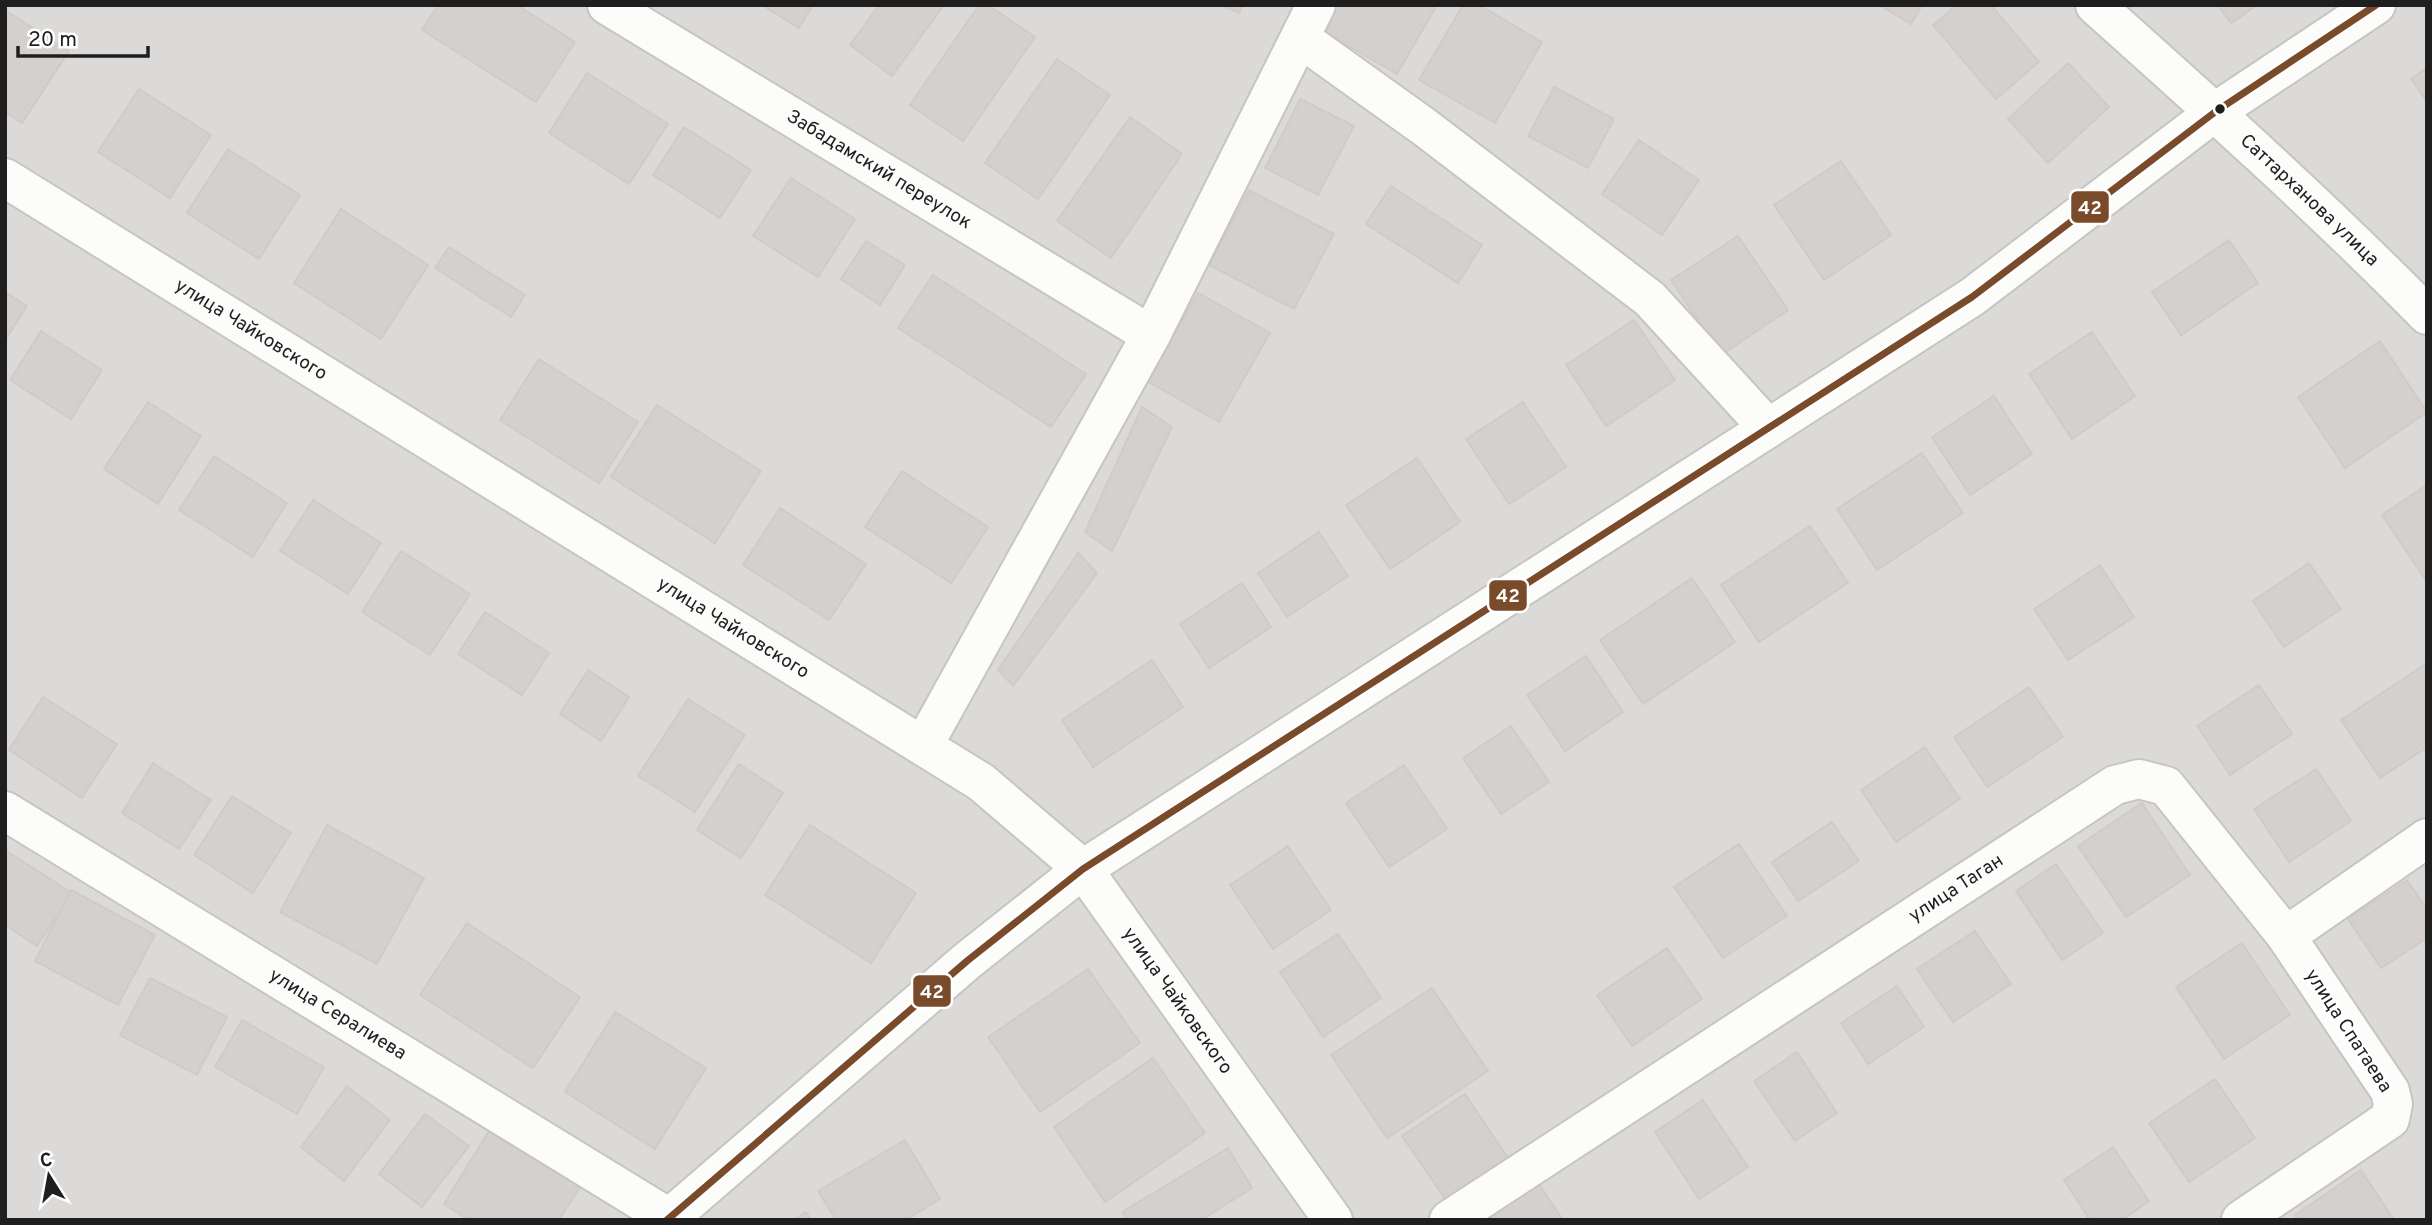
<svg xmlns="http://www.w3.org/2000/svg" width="2432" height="1225" font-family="Overpass,sans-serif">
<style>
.residential{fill:#dcdad9}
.building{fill:#d4d0ce;stroke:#d1cbc8;stroke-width:2}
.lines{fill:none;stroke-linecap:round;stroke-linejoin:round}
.minor-casing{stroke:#c6c5c3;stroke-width:42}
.minor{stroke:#fcfcfb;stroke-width:38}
.bus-1-casing{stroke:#fff;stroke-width:12}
.bus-1{stroke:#7a4b2a;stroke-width:7}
.bus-dot{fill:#1f1f1f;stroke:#fff;stroke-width:2.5}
.labels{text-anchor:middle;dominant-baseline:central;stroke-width:5;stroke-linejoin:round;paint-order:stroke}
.street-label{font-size:19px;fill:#1f1f1f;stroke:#fff}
.line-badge{stroke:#fff;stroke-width:2.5}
.badge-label{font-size:19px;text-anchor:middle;font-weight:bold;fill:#fff}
</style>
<rect width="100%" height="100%" fill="#edeae7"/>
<!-- residential -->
<rect class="residential" x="5" y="5" width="2422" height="1215"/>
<!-- building -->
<g class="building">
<path d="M 438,5 L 517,5 L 575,42 L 536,102 L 422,30 Z"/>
<path d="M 762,5 L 813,5 L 799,28 Z"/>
<path d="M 879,5 L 944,5 L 892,76 L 850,45 Z"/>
<path d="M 979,5 L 988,5 L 1035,37 L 963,141 L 910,105 Z"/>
<path d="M 1220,5 L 1243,5 L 1239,13 Z"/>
<path d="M 1337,5 L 1437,5 L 1397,74 L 1322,31 Z"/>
<path d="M 1463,5 L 1479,5 L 1542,42 L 1495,123 L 1419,80 Z"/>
<path d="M 1879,5 L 1922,5 L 1911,24 Z"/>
<path d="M 1957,5 L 1991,5 L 2039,62 L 1996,99 L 1933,25 Z"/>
<path d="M 2218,5 L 2257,5 L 2231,23 Z"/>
<path d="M 5,10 L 69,51 L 22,123 L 5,112 Z"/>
<path d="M 1057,59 L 1110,95 L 1038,199 L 985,163 Z"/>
<path d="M 2068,63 L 2109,107 L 2048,163 L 2008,119 Z"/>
<path d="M 2427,68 L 2427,102 L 2411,79 Z"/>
<path d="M 587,73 L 668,124 L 629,184 L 549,133 Z"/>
<path d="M 1554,87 L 1614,119 L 1588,168 L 1528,136 Z"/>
<path d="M 139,89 L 211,135 L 170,198 L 98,152 Z"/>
<path d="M 1300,99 L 1354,126 L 1318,195 L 1265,168 Z"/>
<path d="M 1130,117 L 1182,154 L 1111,258 L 1057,221 Z"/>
<path d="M 684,127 L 751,170 L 720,218 L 653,175 Z"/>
<path d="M 1639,140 L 1699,180 L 1662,235 L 1602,194 Z"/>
<path d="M 228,149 L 300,195 L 259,259 L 187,213 Z"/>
<path d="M 1841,161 L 1891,235 L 1824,280 L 1774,205 Z"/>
<path d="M 791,178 L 855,219 L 818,277 L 753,236 Z"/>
<path d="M 1391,186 L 1482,245 L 1458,283 L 1366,224 Z"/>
<path d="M 1249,190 L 1334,234 L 1294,309 L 1209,265 Z"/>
<path d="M 341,209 L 428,265 L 381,339 L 294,283 Z"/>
<path d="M 1738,236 L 1788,310 L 1721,355 L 1671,280 Z"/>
<path d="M 2229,240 L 2258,283 L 2181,335 L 2152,292 Z"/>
<path d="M 866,241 L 905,265 L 880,305 L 841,279 Z"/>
<path d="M 449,247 L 525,295 L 511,317 L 435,268 Z"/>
<path d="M 933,275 L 1086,374 L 1051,427 L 898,328 Z"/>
<path d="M 5,292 L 27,306 L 5,340 Z"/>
<path d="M 1198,293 L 1270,333 L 1219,422 L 1147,381 Z"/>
<path d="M 1634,320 L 1675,380 L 1606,426 L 1566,365 Z"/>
<path d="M 41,331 L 102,370 L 71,419 L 10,380 Z"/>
<path d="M 2092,332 L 2135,396 L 2072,439 L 2029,374 Z"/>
<path d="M 2380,341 L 2427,412 L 2345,468 L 2298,397 Z"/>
<path d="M 539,359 L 638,422 L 599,483 L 500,420 Z"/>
<path d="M 1994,396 L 2032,454 L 1970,495 L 1932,437 Z"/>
<path d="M 148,402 L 201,436 L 158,504 L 104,469 Z"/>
<path d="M 1523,402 L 1566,467 L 1509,504 L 1466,439 Z"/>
<path d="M 657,405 L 761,471 L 715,543 L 611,477 Z"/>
<path d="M 1142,407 L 1172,427 L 1112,551 L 1085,532 Z"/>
<path d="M 1922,453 L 1963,513 L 1877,570 L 1837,509 Z"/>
<path d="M 214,456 L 287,503 L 253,557 L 179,510 Z"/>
<path d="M 1417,458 L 1460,522 L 1390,569 L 1346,505 Z"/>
<path d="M 902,471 L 988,527 L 951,583 L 865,527 Z"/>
<path d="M 2427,485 L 2427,582 L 2382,515 Z"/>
<path d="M 313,500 L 381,543 L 348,594 L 280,551 Z"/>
<path d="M 780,508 L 866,564 L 829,620 L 743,565 Z"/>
<path d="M 1810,526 L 1848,583 L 1759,642 L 1721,585 Z"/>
<path d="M 1319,532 L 1348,576 L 1287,617 L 1258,573 Z"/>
<path d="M 401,551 L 470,594 L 430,655 L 362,612 Z"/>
<path d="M 1078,553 L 1097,573 L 1013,686 L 998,670 Z"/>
<path d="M 2309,563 L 2341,609 L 2284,647 L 2253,601 Z"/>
<path d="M 2100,565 L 2134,617 L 2068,660 L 2034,609 Z"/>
<path d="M 1692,578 L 1735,642 L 1643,704 L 1600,640 Z"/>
<path d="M 1242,583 L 1271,627 L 1209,668 L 1180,624 Z"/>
<path d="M 485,612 L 549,653 L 522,695 L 458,654 Z"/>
<path d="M 1586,656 L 1623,712 L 1565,751 L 1527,695 Z"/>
<path d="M 1152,660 L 1183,707 L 1093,767 L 1062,720 Z"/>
<path d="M 2427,663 L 2427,747 L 2380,778 L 2341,720 Z"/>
<path d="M 588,670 L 629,697 L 601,741 L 560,714 Z"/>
<path d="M 2259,685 L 2292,734 L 2230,775 L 2197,726 Z"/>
<path d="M 2029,687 L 2063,737 L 1987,787 L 1954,737 Z"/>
<path d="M 43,697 L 117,744 L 82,798 L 9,750 Z"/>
<path d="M 688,699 L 745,735 L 695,812 L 638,776 Z"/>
<path d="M 1511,726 L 1549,782 L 1501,814 L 1463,758 Z"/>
<path d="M 1925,747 L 1960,799 L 1896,842 L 1861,790 Z"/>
<path d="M 153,763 L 211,800 L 179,849 L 122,813 Z"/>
<path d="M 739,764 L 783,793 L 741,858 L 697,830 Z"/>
<path d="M 1404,765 L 1447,829 L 1389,867 L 1346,803 Z"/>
<path d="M 2316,769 L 2351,821 L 2289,862 L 2254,809 Z"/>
<path d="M 232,796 L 291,833 L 253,893 L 194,855 Z"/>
<path d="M 2142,803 L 2190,875 L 2126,917 L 2078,846 Z"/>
<path d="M 1832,822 L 1859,861 L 1798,901 L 1772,862 Z"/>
<path d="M 327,825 L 424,878 L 377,964 L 280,912 Z"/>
<path d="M 810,825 L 916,893 L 871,963 L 765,895 Z"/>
<path d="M 1739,844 L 1787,916 L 1723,958 L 1674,887 Z"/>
<path d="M 1288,846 L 1331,910 L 1273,949 L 1230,885 Z"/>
<path d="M 5,850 L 72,893 L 37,946 L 5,925 Z"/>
<path d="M 2056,864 L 2103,933 L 2062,960 L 2016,891 Z"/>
<path d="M 2407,880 L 2427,909 L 2427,938 L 2381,968 L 2348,919 Z"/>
<path d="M 71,890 L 155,935 L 118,1005 L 35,961 Z"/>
<path d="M 467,923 L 580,997 L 533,1068 L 420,995 Z"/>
<path d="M 1975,931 L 2011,984 L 1953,1022 L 1917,969 Z"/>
<path d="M 1338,934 L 1381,998 L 1323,1037 L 1280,972 Z"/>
<path d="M 2242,943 L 2290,1015 L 2224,1059 L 2176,987 Z"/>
<path d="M 1667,948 L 1702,999 L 1632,1046 L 1597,995 Z"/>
<path d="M 1088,969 L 1140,1043 L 1040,1112 L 988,1037 Z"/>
<path d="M 150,978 L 227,1017 L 197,1075 L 120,1035 Z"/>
<path d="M 1897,986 L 1924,1027 L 1868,1064 L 1841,1023 Z"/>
<path d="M 1432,988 L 1488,1071 L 1387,1138 L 1331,1055 Z"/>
<path d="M 615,1012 L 706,1068 L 655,1149 L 565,1092 Z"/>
<path d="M 242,1020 L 324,1067 L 297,1114 L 215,1067 Z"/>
<path d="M 1797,1052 L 1837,1113 L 1795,1141 L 1754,1081 Z"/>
<path d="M 1153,1058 L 1205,1133 L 1105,1202 L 1054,1127 Z"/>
<path d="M 2215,1079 L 2255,1138 L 2189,1182 L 2149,1123 Z"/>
<path d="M 347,1086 L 390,1120 L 344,1181 L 301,1147 Z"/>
<path d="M 1465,1094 L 1508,1158 L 1446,1200 L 1402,1136 Z"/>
<path d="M 1703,1100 L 1748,1167 L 1699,1199 L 1655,1132 Z"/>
<path d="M 425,1114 L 469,1146 L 422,1207 L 379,1174 Z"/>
<path d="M 492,1126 L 583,1182 L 559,1220 L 469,1220 L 444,1204 Z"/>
<path d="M 905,1140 L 940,1199 L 906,1220 L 836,1220 L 818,1191 Z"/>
<path d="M 2113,1147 L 2149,1201 L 2122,1220 L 2090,1220 L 2064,1180 Z"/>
<path d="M 1228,1148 L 1252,1188 L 1201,1220 L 1127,1220 L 1122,1212 Z"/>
<path d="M 2361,1170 L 2394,1220 L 2298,1220 L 2295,1215 Z"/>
<path d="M 1537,1181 L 1563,1220 L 1479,1220 Z"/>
<path d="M 806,1212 L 811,1220 L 794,1220 Z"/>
</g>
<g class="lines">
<!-- minor casing -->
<g class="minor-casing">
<g id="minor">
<path id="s1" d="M 607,5 L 1151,335"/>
<path id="s2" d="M 2095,5 C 2208,106 2321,207 2427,315"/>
<path d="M 1300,38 L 1423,126 L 1650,299 L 1768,428"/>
<path id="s3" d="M 5,178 L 981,782 L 1083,869 L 1333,1220"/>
<path d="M 923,746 L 1151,335 L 1316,5"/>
<path id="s4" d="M 5,811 L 669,1218"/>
<path d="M 667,1220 L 967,961 L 1083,869 L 1972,297 L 2215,112 L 2376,5"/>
<path id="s5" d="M 1449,1220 L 2115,785 L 2139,779 L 2166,786 L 2286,936 L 2427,838"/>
<path d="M 2241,1220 L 2390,1119 L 2393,1104 L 2390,1091 L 2286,936"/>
</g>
</g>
<!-- minor -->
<use href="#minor" class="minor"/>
<!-- bus-1 casing -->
<g class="bus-1-casing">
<path id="bus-1" d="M 667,1220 L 967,961 L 1083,869 L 1972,297 L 2215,112 L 2376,5"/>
</g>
<!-- bus-1 -->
<use href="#bus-1" class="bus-1"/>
</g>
<!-- markers -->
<circle class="bus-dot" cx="2220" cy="109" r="6"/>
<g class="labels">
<!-- street labels -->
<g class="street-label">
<text stroke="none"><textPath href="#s1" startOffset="318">Забадамский переулок</textPath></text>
<text stroke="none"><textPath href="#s2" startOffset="290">Саттарханова улица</textPath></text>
<text stroke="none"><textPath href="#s3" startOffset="289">улица Чайковского</textPath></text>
<text stroke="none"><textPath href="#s3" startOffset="856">улица Чайковского</textPath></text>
<text stroke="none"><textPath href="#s5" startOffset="606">улица Таган</textPath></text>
<text stroke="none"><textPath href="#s3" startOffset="1444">улица Чайковского</textPath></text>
<text stroke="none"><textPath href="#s4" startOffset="390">улица Сералиева</textPath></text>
<text transform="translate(2348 1031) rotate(57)">улица Спатаева</text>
</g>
</g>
<g class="line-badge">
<rect x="2070" y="190" width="40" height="34" rx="7" fill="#7a4b2a"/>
<rect x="1488" y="579" width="40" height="33" rx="7" fill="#7a4b2a"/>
<rect x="912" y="974" width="40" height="34" rx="7" fill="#7a4b2a"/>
</g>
<g class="badge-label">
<text x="2090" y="214">42</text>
<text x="1508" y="602">42</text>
<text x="932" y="998">42</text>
</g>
<!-- border -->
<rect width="2432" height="1225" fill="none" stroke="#1f1f1f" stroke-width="14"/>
<!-- north arrow -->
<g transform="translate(49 1176) rotate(349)" stroke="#ffffff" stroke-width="5" paint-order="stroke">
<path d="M0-5L12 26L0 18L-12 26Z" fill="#1f1f1f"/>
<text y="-10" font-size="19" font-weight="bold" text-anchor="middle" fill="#1f1f1f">С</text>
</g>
<!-- scale -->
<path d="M18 46v10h130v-10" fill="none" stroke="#1f1f1f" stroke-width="3.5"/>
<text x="28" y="46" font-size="21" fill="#1f1f1f" stroke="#ffffff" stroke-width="5" paint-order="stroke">20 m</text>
</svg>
